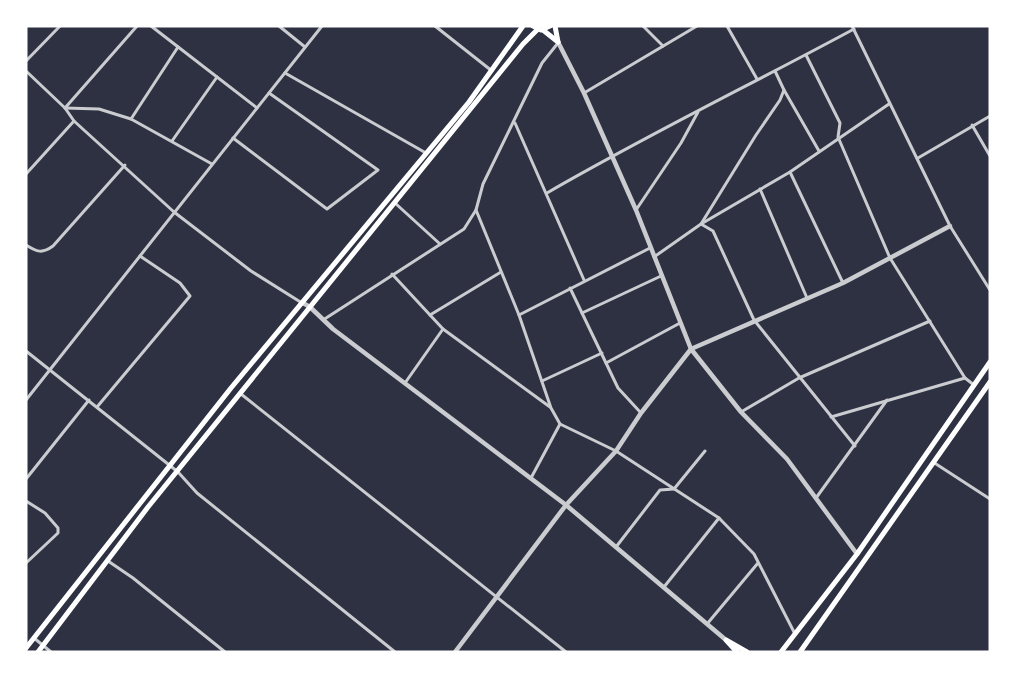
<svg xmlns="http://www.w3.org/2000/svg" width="1016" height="678" font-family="'Public Sans',sans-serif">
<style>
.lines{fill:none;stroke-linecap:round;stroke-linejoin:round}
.minor{stroke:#caccd0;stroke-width:3}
.tertiary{stroke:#caccd0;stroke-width:4.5}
.secondary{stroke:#fff;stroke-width:5}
</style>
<rect width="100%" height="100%" fill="#2d3142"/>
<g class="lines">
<!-- minor -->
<g class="minor">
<path d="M 151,26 L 257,108"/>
<path d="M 279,26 L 305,47"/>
<path d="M 435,26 L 492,71"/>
<path d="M 643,26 L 663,46"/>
<path d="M 727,26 L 757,79"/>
<path d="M 852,26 L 950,226 L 990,290"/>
<path d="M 806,55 L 840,123 L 838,137 L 890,258 L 965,378"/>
<path d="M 26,61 L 60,26"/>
<path d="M 26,71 L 65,108 L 74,121 L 174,212 L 251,271 L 302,303"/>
<path d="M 285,73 L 426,153"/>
<path d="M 784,90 L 819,151"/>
<path d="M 584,93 L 697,26"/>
<path d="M 65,108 L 99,109 L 131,119 L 212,164"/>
<path d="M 65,108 L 137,26"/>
<path d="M 131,119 L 178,47"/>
<path d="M 515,123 L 584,280"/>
<path d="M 972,125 L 990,156"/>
<path d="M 233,138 L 327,209 L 378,170 L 269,93"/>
<path d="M 172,141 L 217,77"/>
<path d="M 918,158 L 990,116"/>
<path d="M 790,172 L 843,283"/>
<path d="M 26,174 L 74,121"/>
<path d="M 760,189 L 807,298"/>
<path d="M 547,193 C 647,135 752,84 854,29"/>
<path d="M 395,203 L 440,244"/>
<path d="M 476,210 L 519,315 L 551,408 L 560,424 L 616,451 L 719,518 L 754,554 L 795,634"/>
<path d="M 636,210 L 681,143 L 698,112"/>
<path d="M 26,245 C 37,252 42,254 53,246 L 125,165"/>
<path d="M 654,257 L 701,224 L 756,135 L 780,100 L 784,90 L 775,71"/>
<path d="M 392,274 L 443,329 L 550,407"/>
<path d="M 570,288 L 618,388 L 641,413"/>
<path d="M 582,313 L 661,276"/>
<path d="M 430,315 L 501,272"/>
<path d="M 519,315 L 650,248"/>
<path d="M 323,320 L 464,229 L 476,210 L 483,184 L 542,63 L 558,43"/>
<path d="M 26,351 L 178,472 L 197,493 L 395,652"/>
<path d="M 606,363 L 680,323"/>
<path d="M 542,381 L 602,353"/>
<path d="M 405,383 L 443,329"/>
<path d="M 241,394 L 566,652"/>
<path d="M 26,400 L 322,26"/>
<path d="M 97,407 L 190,296 L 180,283 L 140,256"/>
<path d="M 741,412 L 799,378 L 930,321"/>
<path d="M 831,417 L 965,378 L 974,385"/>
<path d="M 855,446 L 754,320 L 713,231 L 701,224 L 790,172 L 889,104"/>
<path d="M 933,462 L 990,499"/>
<path d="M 531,478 L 560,424"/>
<path d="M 26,479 L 89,400"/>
<path d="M 816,498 L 887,400"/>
<path d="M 26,501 L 45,513 L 58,528 L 58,533 L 26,563"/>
<path d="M 616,547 L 660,490 L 674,489 L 705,451"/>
<path d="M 108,561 L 133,578 L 225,652"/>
<path d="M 664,587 L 719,518"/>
<path d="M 707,624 L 758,563"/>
<path d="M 34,638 L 51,652"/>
</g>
<!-- tertiary -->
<g class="tertiary">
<path d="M 558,42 L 584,93 L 636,210 L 691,349 L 741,412 L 787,459 L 857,554"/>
<path d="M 303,303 L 310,307 L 333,329 L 566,505 L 726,640"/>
<path d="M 455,652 L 566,505 L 616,451 L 641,413 L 691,349 L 843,283 L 950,226"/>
</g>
<!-- secondary -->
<g class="secondary">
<path d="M 533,26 L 541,30 L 550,26"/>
<path d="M 555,26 L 558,42"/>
<path d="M 543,30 L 558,42"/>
<path d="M 26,648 L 231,388 L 469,102 L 523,26"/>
<path d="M 38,652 L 148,507 L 523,44 L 538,29"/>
<path d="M 737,652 L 726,640 L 747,652"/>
<path d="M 781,652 L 857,554 L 990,362"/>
<path d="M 800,652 L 990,382"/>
</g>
</g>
<!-- border -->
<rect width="1016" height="678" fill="none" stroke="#ffffff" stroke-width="55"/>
</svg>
